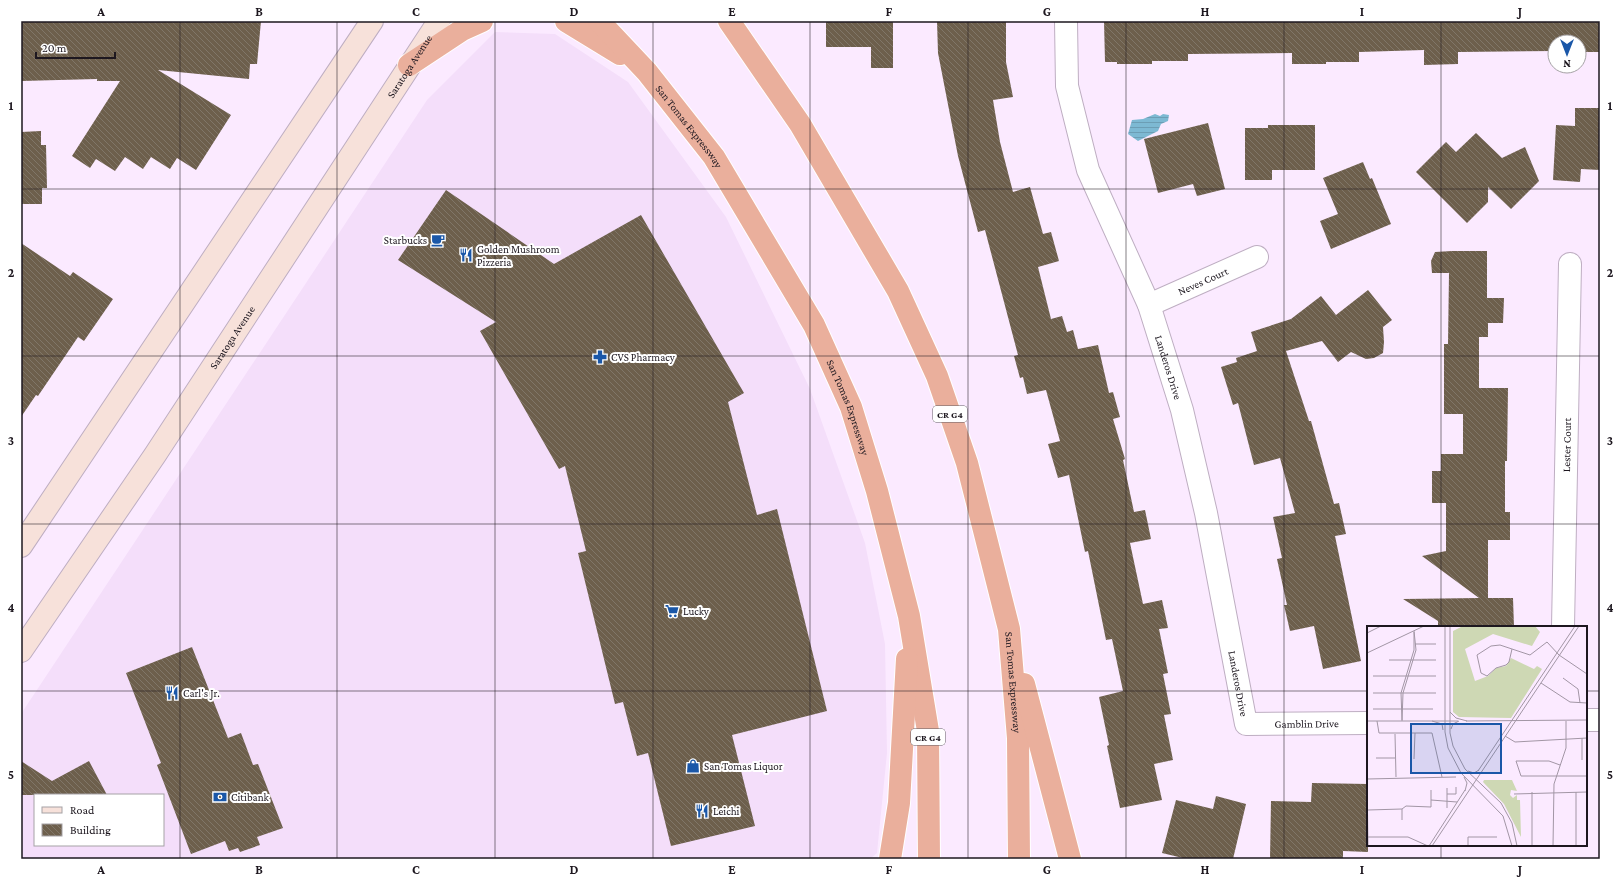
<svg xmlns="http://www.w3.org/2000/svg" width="1621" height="880" font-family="'Crimson Pro',serif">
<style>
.built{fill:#f4defa;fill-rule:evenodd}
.water{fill:url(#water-rules)}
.building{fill:url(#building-back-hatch)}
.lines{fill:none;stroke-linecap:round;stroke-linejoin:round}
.minor-casing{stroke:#beaec2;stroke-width:24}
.secondary-casing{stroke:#beaec2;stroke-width:24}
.trunk-casing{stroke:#fff;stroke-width:24}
.minor{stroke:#fff;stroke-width:22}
.secondary{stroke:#f7e1da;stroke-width:22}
.trunk{stroke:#eaaf9c;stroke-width:22}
.grid{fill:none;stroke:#1d171f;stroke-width:1;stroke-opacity:0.55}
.labels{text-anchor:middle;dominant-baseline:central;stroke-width:4;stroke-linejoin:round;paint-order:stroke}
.shield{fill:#fff;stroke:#615d62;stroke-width:1}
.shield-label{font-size:10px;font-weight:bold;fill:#1d171f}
.street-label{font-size:11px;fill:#1d171f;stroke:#fff}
.poi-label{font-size:11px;fill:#1d171f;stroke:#fff;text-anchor:start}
.inset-road{fill:none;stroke:#a296a5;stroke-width:1}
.view{fill:#1a57a8;fill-opacity:0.15;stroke:#1a57a8;stroke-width:2}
.inset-edge{fill:none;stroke:#1d171f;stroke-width:2}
.neatline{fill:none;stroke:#1d171f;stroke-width:1.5}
.grid-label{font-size:13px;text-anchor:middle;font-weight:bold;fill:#1d171f}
</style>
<defs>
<pattern id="water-rules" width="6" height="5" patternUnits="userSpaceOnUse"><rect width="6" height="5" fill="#7db9d3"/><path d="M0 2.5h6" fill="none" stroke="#6c9eb5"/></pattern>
<pattern id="building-back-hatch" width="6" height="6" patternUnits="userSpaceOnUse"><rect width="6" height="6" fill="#6d5f4c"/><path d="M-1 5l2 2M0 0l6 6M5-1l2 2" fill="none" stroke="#807668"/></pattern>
</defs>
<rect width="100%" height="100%" fill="#fbeaff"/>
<!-- built -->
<path class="built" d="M 495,32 L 555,34 L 628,82 L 726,217 L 810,389 L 865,543 L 885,644 L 887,753 L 877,853 L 870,859 L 21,859 L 21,714 L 427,100 ZM 35,795 L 163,795 L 163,845 L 35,845 Z"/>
<!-- water -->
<path class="water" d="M 1155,114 L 1160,116 L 1163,114 L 1169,115 L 1168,121 L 1161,124 L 1158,131 L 1138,141 L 1128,134 L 1132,120 L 1143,119 Z"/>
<!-- building -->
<g class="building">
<path d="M 21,21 L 261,21 L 257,64 L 250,64 L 249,79 L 158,70 L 231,115 L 196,170 L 177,158 L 170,169 L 151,157 L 143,169 L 125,157 L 115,171 L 96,159 L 90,168 L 72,156 L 120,81 L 97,81 L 97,79 L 21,81 Z"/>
<path d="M 826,21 L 893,21 L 893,68 L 871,68 L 871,47 L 826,47 Z"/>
<path d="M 937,21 L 1006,21 L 1006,62 L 1013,97 L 993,100 L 1000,142 L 1013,192 L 1030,187 L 1043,234 L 1051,232 L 1059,261 L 1038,267 L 1051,319 L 1062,316 L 1067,332 L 1073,330 L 1078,349 L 1098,345 L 1109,393 L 1113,392 L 1120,417 L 1113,419 L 1125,459 L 1123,460 L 1134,512 L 1145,510 L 1151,539 L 1130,543 L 1143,604 L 1162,600 L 1168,628 L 1159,629 L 1168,673 L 1163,674 L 1171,714 L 1164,715 L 1173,760 L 1154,764 L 1162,800 L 1120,808 L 1107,746 L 1109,745 L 1099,697 L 1123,691 L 1112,639 L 1106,640 L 1088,551 L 1085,552 L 1069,475 L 1058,478 L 1048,444 L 1060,441 L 1046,390 L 1027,394 L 1023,377 L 1020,378 L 1014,356 L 1018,355 L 985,230 L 978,232 L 958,156 L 938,53 Z"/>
<path d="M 1104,21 L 1600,21 L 1600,52 L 1579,52 L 1579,42 L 1555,42 L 1555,51 L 1458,52 L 1458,64 L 1424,65 L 1424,50 L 1359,52 L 1359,62 L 1326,62 L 1326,64 L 1292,64 L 1292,53 L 1188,54 L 1188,61 L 1152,61 L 1152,64 L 1117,64 L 1117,62 L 1105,62 Z"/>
<path d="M 1575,108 L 1600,108 L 1600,170 L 1581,169 L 1580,182 L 1553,180 L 1556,125 L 1575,126 Z"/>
<path d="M 1208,123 L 1225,189 L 1197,196 L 1193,184 L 1158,193 L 1144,139 Z"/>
<path d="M 1268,125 L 1315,125 L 1315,170 L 1272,170 L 1272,180 L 1245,180 L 1245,128 L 1268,128 Z"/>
<path d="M 41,131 L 41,145 L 46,145 L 47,188 L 42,188 L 42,204 L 21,204 L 21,132 Z"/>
<path d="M 1476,133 L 1502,158 L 1525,147 L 1539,181 L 1511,209 L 1488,187 L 1488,202 L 1467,223 L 1416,172 L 1446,142 L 1456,152 Z"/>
<path d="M 1363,162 L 1370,179 L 1372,178 L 1391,224 L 1331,249 L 1320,221 L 1338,214 L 1323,178 Z"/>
<path d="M 446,190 L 554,264 L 641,215 L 744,393 L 728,402 L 757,515 L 777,509 L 827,711 L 732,735 L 755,826 L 671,846 L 648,753 L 637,756 L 623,702 L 615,704 L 578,553 L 586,551 L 565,466 L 559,469 L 480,331 L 496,322 L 398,260 Z"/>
<path d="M 21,243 L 70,276 L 73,272 L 113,299 L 84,341 L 78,337 L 38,396 L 36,395 L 21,417 Z"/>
<path d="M 1452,251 L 1487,251 L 1487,298 L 1504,298 L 1503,323 L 1488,323 L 1488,337 L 1479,337 L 1479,388 L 1508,388 L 1507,461 L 1505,461 L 1505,512 L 1510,512 L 1510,540 L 1488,540 L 1488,598 L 1513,598 L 1514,627 L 1438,627 L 1438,621 L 1403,599 L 1479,598 L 1422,556 L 1446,551 L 1446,503 L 1432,503 L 1432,471 L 1441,471 L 1441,454 L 1463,454 L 1463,414 L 1444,414 L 1444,344 L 1448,344 L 1449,273 L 1432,273 L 1431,261 L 1435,252 Z"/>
<path d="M 1368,290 L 1392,320 L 1383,327 L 1384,342 L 1383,353 L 1374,358 L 1366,359 L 1351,352 L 1338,362 L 1322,341 L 1286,351 L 1309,421 L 1311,421 L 1334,504 L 1339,503 L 1346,534 L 1335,536 L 1361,661 L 1323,669 L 1314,626 L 1290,631 L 1284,605 L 1287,605 L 1277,559 L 1282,558 L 1273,517 L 1295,513 L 1280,458 L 1254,465 L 1238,403 L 1233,405 L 1221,367 L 1237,362 L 1236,358 L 1257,351 L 1251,332 L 1291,319 L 1321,296 L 1336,315 Z"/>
<path d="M 192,647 L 228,738 L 241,733 L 253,765 L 258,764 L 283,828 L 257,837 L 260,845 L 240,852 L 238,848 L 229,851 L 225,841 L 191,854 L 157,765 L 161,763 L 126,673 Z"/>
<path d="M 21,761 L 52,781 L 89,761 L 107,795 L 21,795 Z"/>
<path d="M 1312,783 L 1368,784 L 1368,852 L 1343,851 L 1343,859 L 1270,859 L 1271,801 L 1311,802 Z"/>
<path d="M 1216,796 L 1246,804 L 1233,859 L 1187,859 L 1162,853 L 1176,800 L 1213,809 Z"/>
</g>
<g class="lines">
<!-- minor casing -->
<g class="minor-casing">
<g id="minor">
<path id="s1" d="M 1066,21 L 1067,86 L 1088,170 L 1149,305 L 1182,410 L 1206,513 L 1246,724 L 1368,723"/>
<path id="s2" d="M 1149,305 L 1257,257"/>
<path id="s3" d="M 1563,627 L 1570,264"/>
<path d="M 1586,720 L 1600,720"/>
</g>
</g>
<!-- secondary casing -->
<g class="secondary-casing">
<g id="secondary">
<path d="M 21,546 L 372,21"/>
<path id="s4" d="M 21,651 L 155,455 L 439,21"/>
</g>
</g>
<!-- trunk casing -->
<g class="trunk-casing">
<g id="trunk">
<path d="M 566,21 L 620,54"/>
<path id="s5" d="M 599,21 L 647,72 L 714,157 L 814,325 L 851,407 L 877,491 L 909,616 L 928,731 L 929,859"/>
<path id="s6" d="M 729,21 L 800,124 L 898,291 L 937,376 L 967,463 L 1009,629 L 1018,738 L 1019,859"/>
<path d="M 409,65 L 462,30 L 482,21"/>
<path d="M 1024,684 L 1070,859"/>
<path d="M 890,859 L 899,803 L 907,659"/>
</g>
</g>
<!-- minor -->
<use href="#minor" class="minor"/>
<!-- secondary -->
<use href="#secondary" class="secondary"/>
<!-- trunk -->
<use href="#trunk" class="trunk"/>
</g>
<!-- grid -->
<path class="grid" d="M 180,21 L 180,859M 337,21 L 337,859M 495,21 L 495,859M 653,21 L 653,859M 810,21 L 810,859M 968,21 L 968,859M 1126,21 L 1126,859M 1284,21 L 1284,859M 1441,21 L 1441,627M 21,189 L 1600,189M 21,356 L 1600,356M 21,524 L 1600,524M 21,691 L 1368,691M 1586,691 L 1600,691M 1441,845 L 1441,859"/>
<!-- icons -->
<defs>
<g id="cafe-bare" transform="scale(1.08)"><path d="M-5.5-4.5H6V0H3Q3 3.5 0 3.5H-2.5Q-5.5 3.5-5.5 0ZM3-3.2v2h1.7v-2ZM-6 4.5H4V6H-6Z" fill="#1a57a8" stroke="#fff" stroke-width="2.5" paint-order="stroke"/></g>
<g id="restaurant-bare" transform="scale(1.08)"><path d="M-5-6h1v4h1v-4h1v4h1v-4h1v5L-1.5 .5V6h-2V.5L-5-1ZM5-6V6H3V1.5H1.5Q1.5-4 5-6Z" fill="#1a57a8" stroke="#fff" stroke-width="2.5" paint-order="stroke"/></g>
<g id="pharmacy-bare" transform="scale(1.08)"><path d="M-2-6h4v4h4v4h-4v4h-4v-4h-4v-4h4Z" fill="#1a57a8" stroke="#fff" stroke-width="2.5" paint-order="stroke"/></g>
<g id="supermarket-bare" transform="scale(1.08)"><path d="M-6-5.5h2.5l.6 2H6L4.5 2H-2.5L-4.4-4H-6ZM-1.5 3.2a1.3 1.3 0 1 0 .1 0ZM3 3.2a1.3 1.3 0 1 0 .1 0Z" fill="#1a57a8" stroke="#fff" stroke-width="2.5" paint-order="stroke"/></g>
<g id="shop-bare" transform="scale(1.08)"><path d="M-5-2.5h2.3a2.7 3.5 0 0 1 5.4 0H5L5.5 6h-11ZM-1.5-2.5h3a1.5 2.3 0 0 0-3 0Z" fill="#1a57a8" stroke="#fff" stroke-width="2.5" paint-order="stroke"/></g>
<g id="bank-bare" transform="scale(1.08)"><path d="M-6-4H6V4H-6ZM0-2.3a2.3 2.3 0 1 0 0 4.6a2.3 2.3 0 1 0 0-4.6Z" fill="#1a57a8" stroke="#fff" stroke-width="2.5" paint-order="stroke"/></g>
</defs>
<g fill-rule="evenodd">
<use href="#cafe-bare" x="438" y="240"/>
<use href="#restaurant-bare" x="466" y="255"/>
<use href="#pharmacy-bare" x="600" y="357"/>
<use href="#supermarket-bare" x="672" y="611"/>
<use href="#restaurant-bare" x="172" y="693"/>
<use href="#shop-bare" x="693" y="766"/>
<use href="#bank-bare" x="220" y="797"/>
<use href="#restaurant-bare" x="702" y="811"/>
</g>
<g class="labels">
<!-- shield labels -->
<g class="shield">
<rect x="933" y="406" width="34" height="16" rx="3"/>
<rect x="911" y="729" width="34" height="16" rx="3"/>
</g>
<g class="shield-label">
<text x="950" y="414">CR G4</text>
<text x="928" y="737">CR G4</text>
</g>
<!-- street labels -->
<g class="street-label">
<text stroke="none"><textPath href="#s4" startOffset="702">Saratoga Avenue</textPath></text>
<text stroke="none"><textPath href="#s5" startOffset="139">San Tomas Expressway</textPath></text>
<text stroke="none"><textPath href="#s2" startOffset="59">Neves Court</textPath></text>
<text stroke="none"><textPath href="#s4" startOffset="378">Saratoga Avenue</textPath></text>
<text stroke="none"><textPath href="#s1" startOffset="365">Landeros Drive</textPath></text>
<text stroke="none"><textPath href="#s5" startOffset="463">San Tomas Expressway</textPath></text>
<text stroke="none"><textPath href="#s3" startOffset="182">Lester Court</textPath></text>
<text stroke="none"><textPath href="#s6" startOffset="729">San Tomas Expressway</textPath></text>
<text stroke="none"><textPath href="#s1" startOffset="689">Landeros Drive</textPath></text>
<text stroke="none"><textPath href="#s1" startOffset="791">Gamblin Drive</textPath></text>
</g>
<!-- poi labels -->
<g class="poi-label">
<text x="427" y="240" text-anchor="end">Starbucks</text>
<text x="477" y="249">Golden Mushroom<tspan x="477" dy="13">Pizzeria</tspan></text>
<text x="611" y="357">CVS Pharmacy</text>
<text x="683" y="611">Lucky</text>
<text x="183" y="693">Carl's Jr.</text>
<text x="704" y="766">San Tomas Liquor</text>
<text x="231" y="797">Citibank</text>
<text x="713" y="811">Leichi</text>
</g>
</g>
<!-- overview -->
<g transform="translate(1367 626)">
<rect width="220" height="220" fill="#fbeaff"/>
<path d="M 96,0 L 168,0 L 173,6 L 165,20 L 126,8 L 98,23 L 108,55 L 121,50 L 129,42 L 139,40 L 144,32 L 167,43 L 170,40 L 175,43 L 144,92 L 92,91 L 86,86 L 86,5 Z" fill="#ced8b4"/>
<path d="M 117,154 L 145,154 L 150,165 L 144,164 L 143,169 L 146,172 L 150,169 L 150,174 L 153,174 L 154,211 L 137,178 L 116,156 Z" fill="#ced8b4"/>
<path class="inset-road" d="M 78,0 L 78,106 L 81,122 L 94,147 L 136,190 L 145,220M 83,0 L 83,107 L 86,120 L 98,143 L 134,177 L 145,197 L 150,220M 0,7 L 14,0M 48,18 L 69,18M 145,23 L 142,36 L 139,39 L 129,42 L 120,50 L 114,47 L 110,29 L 124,20 L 133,19 L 163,29 L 180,16 L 192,29 L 220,48M 0,27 L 57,0M 22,34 L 69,34M 6,50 L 69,50M 196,52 L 211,63 L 213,77M 174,57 L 203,76 L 220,77M 6,67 L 69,67M 6,83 L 66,83M 83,86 L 89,92 L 100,95M 35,94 L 34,67 L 47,24 L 47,6M 0,95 L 91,95M 10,95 L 12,107 L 65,107 L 75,151M 35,95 L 36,67 L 49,24 L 47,5M 65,95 L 75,98 L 76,104M 99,95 L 220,94M 84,103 L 86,98 L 92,95M 28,108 L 29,151M 138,110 L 148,116 L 220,112M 215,112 L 215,134M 9,132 L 28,132M 47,133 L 48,107M 193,139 L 182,135 L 149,135 L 154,150 L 220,150M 101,145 L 107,147 L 112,144M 111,145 L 208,0M 97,151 L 100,157 L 98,165M 0,153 L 89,151M 0,153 L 1,220M 80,162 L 80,182M 165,166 L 165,220M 209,166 L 209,220M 80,168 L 89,168 L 89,161M 147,168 L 220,166M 64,174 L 90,176M 35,183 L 39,180 L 64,181 L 64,164M 1,184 L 35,183 L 35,194M 1,211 L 41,211 L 61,220M 62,220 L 98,164M 65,220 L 212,0M 101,220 L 101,211 L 130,211M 186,220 L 187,158 L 199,122 L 199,95"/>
<path class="view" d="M 44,98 L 134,98 L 134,147 L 44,147 Z"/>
<rect width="220" height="220" class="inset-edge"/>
</g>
<!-- border -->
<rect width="1621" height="880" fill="none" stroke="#ffffff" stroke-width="44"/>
<!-- legend -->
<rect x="34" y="794" width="130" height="52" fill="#ffffff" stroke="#a5a2a5"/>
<rect x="42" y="807" width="20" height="6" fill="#f7e1da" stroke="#a5a2a5"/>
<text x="70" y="814" font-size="12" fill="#1d171f">Road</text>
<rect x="42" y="824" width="20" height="12" fill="url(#building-back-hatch)" stroke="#a5a2a5"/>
<text x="70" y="834" font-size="12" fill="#1d171f">Building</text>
<!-- north arrow -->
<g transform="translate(1567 54) rotate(180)"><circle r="19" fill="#ffffff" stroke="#a5a2a5"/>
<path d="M0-3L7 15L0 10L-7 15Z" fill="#1a57a8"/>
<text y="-6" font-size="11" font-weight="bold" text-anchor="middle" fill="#1d171f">N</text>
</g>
<!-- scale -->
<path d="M36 52v6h79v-6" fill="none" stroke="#1d171f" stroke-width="2"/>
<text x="42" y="52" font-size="12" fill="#1d171f" stroke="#ffffff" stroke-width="3" paint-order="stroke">20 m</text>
<rect x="22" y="22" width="1577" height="836" class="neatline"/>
<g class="grid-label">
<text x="101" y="16">A</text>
<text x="259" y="16">B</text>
<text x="416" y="16">C</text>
<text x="574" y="16">D</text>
<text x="732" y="16">E</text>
<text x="889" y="16">F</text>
<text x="1047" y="16">G</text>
<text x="1205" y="16">H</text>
<text x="1362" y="16">I</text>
<text x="1520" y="16">J</text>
<text x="11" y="110">1</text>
<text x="1610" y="110">1</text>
<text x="11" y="277">2</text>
<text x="1610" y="277">2</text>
<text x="11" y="445">3</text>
<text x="1610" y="445">3</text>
<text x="11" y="612">4</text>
<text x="1610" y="612">4</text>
<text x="11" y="779">5</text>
<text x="1610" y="779">5</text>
<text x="101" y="874">A</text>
<text x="259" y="874">B</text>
<text x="416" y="874">C</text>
<text x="574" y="874">D</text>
<text x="732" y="874">E</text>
<text x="889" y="874">F</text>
<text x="1047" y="874">G</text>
<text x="1205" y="874">H</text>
<text x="1362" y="874">I</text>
<text x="1520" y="874">J</text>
</g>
</svg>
